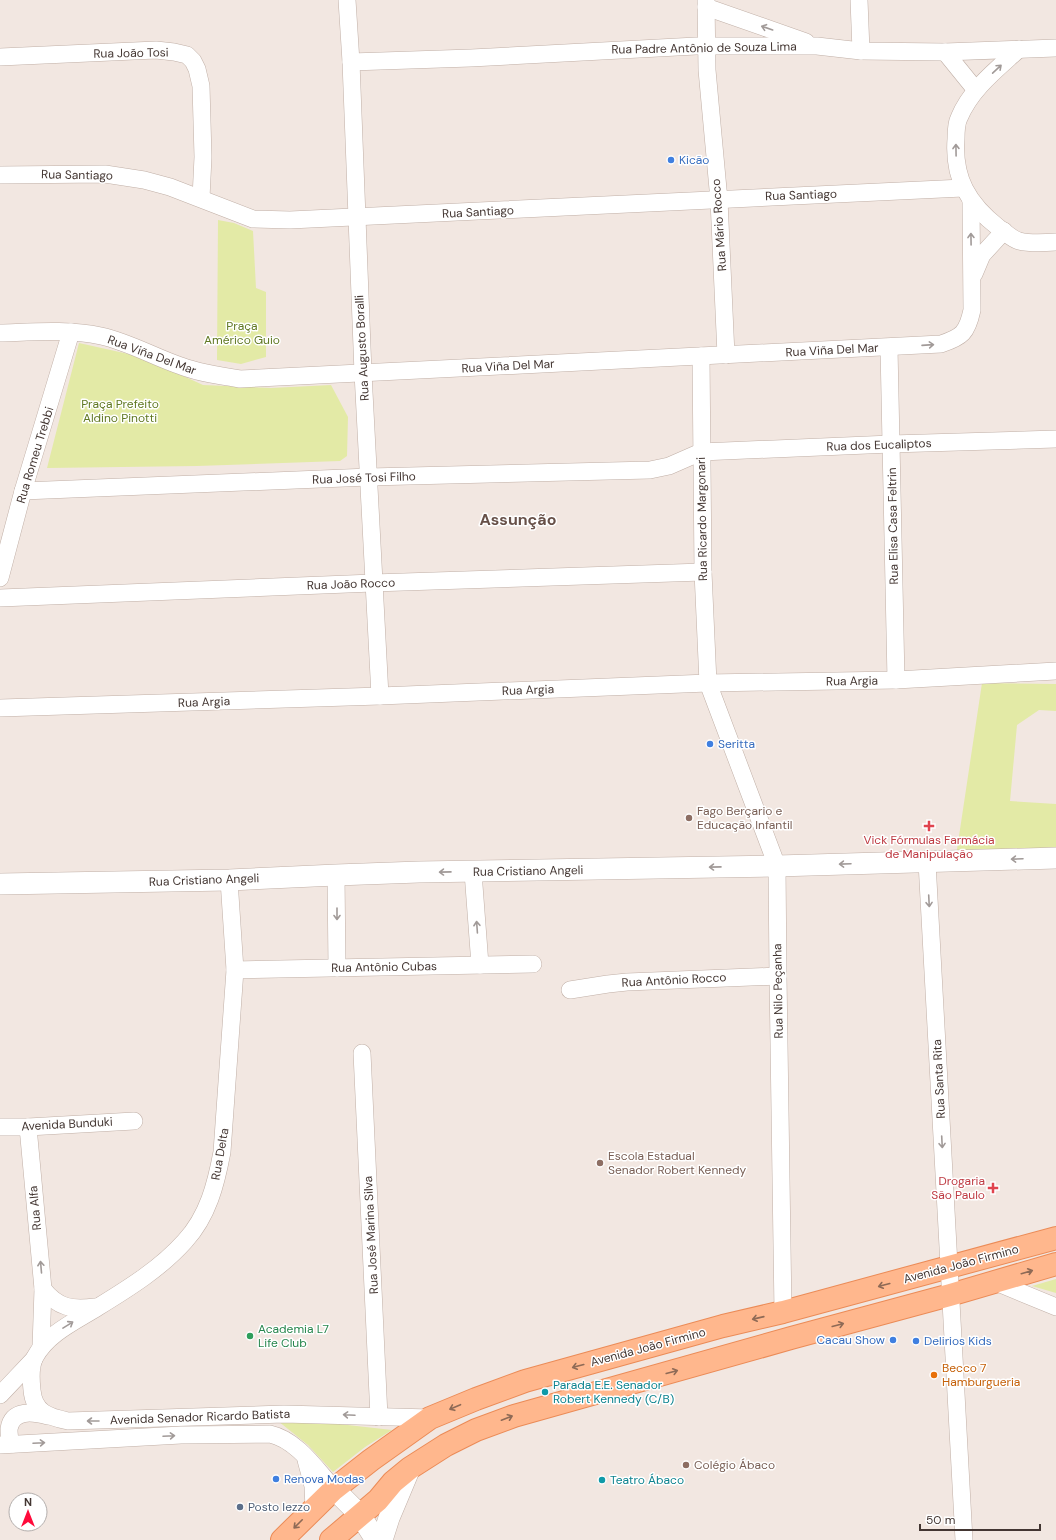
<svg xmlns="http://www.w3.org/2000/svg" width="1056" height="1540" font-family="'DM Sans',sans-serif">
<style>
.green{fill:#e3eaa6}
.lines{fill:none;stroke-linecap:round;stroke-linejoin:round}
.minor-casing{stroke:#c0afa6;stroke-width:18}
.tertiary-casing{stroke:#c0afa6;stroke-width:22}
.primary-casing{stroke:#eb8b57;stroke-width:24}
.minor{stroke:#fff;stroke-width:17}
.tertiary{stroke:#fff;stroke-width:21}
.primary{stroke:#ffb78d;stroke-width:22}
.oneway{stroke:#a19a98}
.oneway2{stroke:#8e6a56}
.shop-dot{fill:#3f7fe0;stroke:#fff;stroke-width:1.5}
.education-dot{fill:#8d6e63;stroke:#fff;stroke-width:1.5}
.health-dot{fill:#e0444e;stroke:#fff;stroke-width:1.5}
.leisure-dot{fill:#2e9e5b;stroke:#fff;stroke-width:1.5}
.food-dot{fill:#e8710a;stroke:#fff;stroke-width:1.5}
.culture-dot{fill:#0f9aa8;stroke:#fff;stroke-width:1.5}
.service-dot{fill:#5c6f8a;stroke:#fff;stroke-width:1.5}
.labels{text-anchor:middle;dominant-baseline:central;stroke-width:3;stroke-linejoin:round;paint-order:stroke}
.street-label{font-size:12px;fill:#433632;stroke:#fff}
.shop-label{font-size:12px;fill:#366cbe;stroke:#fff;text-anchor:start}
.park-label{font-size:12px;fill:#607822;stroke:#fff}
.education-label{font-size:12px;fill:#785e54;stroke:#fff;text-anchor:start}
.health-label{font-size:12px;fill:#be3a42;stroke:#fff}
.leisure-label{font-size:12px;fill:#27864d;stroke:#fff;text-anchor:start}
.food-label{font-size:12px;fill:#c56008;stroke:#fff;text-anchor:start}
.culture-label{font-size:12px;fill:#0d838f;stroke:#fff;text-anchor:start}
.service-label{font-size:12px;fill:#4e5e75;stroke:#fff;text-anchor:start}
.district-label{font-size:16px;font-weight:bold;fill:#675048;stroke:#fff}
</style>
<rect width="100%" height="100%" fill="#f2e7e1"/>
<!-- green -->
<g class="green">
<path d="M 218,220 L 234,223 L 253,231 L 256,288 L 266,292 L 266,357 L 241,364 L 217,360 Z"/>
<path d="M 79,343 L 142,357 L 203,385 L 271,388 L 331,385 L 348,417 L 347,456 L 340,461 L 197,466 L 47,468 Z"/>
<path d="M 982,683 L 1056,684 L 1056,711 L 1039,710 L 1017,725 L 1010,801 L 1056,804 L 1056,850 L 956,856 Z"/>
<path d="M 1056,1279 L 1056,1293 L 1032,1286 Z"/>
<path d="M 278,1421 L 339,1424 L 392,1430 L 365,1447 L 333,1472 L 308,1445 Z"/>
</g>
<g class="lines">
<!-- minor casing -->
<g class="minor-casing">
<g id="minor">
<path d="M 347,0 L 351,62 L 363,373 L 380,696"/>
<path d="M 706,0 L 707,70 L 719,200 L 726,355"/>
<path d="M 859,0 L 861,51"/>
<path d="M 706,7 L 806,42"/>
<path d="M 1019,49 C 996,70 971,89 959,118 C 956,124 956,132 956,139 C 953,178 968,204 999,228 C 1005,232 1012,239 1019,241 C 1031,244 1044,243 1056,242"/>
<path d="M 945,52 L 975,89"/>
<path d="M 0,57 L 156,50 L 174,52 L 187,55 L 193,61 L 197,69 L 201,86 L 203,157 L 201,198"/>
<path d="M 351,62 L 471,58 L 696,46 L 817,46 L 861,51 L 945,52 L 1056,48"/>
<path d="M 0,175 L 105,174 L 144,180 L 170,187 L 253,219 L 290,220 L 963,188"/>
<path d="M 974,274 L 982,255 L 1004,231"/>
<path d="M 0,333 C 33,332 68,329 101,336 C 129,342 154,357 181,366 C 200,373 220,376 240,379 L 941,344 C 962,337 967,333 972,310 L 971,201"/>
<path d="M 889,348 L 896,680"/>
<path d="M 701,356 L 703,572 L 708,683 L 777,866 L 778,976 L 783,1312"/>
<path d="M 23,491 L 369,477 L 650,470 L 669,466 L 701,452 L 891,444 L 1056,439"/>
<path d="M 0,578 L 23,491 L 71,332"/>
<path d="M 0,598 L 373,583 L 703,572"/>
<path d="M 0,708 L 380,696 L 708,683 L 896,680 L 1056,671"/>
<path d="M 927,862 L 964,1540"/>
<path d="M 473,872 L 480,965"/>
<path d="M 336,875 L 337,968"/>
<path d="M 229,880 L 235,970 L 222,1152 C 216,1184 208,1216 185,1241 C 161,1268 129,1288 98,1307 C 76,1321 48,1333 35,1357 C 30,1366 31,1381 32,1390 C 34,1413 49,1417 68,1421 L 284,1414 L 430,1418"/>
<path d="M 235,970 L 533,964"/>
<path d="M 570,990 L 608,984 L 627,982 L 778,976"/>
<path d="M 362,1053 L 379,1417"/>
<path d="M 0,1127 L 28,1127 L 134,1121"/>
<path d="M 28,1127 L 43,1289 L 41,1347"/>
<path d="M 993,1281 L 1056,1307"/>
<path d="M 43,1289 C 58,1308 72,1310 95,1307"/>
<path d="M 0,1395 L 34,1359"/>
<path d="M 13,1444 C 9,1440 9,1435 9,1429 C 12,1409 33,1412 48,1416"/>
<path d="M 0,1445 L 181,1435 L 270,1434 C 297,1440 316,1469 334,1489"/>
<path d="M 306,1460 L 313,1486 L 314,1509"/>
</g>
</g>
<!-- tertiary casing -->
<g class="tertiary-casing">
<g id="tertiary">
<path d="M 0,884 L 229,880 L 336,875 L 419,872 L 777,866 L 1056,858"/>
<path d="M 334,1489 L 360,1515 L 376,1540"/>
<path d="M 382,1540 L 389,1518 L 410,1468"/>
</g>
</g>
<!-- primary casing -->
<g class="primary-casing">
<g id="primary">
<path d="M 282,1540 L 334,1489 L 371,1460 L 430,1418 L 476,1399 L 525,1381 L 723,1326 L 783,1312 L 1056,1238"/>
<path d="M 331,1540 L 378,1500 L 393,1482 L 410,1468 L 446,1445 L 476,1430 L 514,1416 L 791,1338 L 950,1295 L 1056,1264"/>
</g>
</g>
<!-- minor -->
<use href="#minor" class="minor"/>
<!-- tertiary -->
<use href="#tertiary" class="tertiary"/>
<!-- primary -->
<use href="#primary" class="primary"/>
</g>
<!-- one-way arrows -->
<defs><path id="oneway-shaft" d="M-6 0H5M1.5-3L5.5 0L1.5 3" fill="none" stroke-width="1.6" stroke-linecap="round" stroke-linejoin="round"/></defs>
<g class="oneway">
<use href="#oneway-shaft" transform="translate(767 28) rotate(-161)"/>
<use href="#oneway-shaft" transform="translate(997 69) rotate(-43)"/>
<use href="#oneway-shaft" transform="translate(956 150) rotate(-91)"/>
<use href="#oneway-shaft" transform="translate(971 239) rotate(-91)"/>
<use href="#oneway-shaft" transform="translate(928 345) rotate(-4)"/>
<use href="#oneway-shaft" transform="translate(1017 859) rotate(178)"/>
<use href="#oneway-shaft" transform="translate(845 864) rotate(178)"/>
<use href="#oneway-shaft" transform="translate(715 867) rotate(179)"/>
<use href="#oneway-shaft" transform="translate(445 872) rotate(179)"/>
<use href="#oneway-shaft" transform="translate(929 901) rotate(87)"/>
<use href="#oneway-shaft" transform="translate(337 914) rotate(90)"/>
<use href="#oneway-shaft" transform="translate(477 927) rotate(-94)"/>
<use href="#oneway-shaft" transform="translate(942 1142) rotate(87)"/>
<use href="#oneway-shaft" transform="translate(41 1267) rotate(-95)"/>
<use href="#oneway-shaft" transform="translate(68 1325) rotate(-32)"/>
<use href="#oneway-shaft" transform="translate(349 1415) rotate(-177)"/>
<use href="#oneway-shaft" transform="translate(93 1421) rotate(180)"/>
<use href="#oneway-shaft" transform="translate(169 1436) rotate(-3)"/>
<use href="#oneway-shaft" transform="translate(39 1443) rotate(-3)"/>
</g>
<g class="oneway2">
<use href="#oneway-shaft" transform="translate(1027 1272) rotate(-16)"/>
<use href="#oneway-shaft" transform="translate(884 1285) rotate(165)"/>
<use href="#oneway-shaft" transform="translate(758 1318) rotate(167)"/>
<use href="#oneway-shaft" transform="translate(838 1325) rotate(-15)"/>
<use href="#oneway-shaft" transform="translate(578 1366) rotate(165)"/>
<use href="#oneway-shaft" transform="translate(672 1372) rotate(-15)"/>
<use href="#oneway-shaft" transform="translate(455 1407) rotate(157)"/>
<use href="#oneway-shaft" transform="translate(507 1418) rotate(-21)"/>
<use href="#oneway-shaft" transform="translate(298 1524) rotate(135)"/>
</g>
<!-- markers -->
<g class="shop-dot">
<circle cx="671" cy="160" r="4"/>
<circle cx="710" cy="744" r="4"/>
<circle cx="893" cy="1340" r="4"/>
<circle cx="916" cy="1341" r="4"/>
<circle cx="276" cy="1479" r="4"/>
</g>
<g class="education-dot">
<circle cx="689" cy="818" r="4"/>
<circle cx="600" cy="1163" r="4"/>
<circle cx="686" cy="1465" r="4"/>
</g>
<g class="health-dot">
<path d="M927 820h4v4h4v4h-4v4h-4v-4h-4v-4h4z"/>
<path d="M991 1182h4v4h4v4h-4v4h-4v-4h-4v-4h4z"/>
</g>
<circle class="leisure-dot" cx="250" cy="1336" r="4"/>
<circle class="food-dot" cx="934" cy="1375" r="4"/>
<g class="culture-dot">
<circle cx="545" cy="1392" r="4"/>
<circle cx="602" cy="1480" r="4"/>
</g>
<circle class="service-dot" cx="240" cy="1507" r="4"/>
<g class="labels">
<!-- street labels -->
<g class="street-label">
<text transform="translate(704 48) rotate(-1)">Rua Padre Antônio de Souza Lima</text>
<text transform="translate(131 53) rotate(-1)">Rua João Tosi</text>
<text transform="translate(77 175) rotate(1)">Rua Santiago</text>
<text transform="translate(801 195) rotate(-2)">Rua Santiago</text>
<text transform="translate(478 212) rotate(-3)">Rua Santiago</text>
<text transform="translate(719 225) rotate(-94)">Rua Mário Rocco</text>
<text transform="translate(362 348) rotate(-93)">Rua Augusto Boralli</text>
<text transform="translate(832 350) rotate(-3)">Rua Viña Del Mar</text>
<text transform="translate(152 355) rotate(20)">Rua Viña Del Mar</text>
<text transform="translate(508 366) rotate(-3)">Rua Viña Del Mar</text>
<text transform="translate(879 445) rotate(-2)">Rua dos Eucaliptos</text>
<text transform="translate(35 455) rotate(-73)">Rua Romeu Trebbi</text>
<text transform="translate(364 478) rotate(-2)">Rua José Tosi Filho</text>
<text transform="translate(702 519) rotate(-91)">Rua Ricardo Margonari</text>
<text transform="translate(893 526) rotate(-91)">Rua Elisa Casa Feltrin</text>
<text transform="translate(351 584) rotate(-2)">Rua João Rocco</text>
<text transform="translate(852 681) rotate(-1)">Rua Argia</text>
<text transform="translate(528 690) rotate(-2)">Rua Argia</text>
<text transform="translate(204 702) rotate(-2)">Rua Argia</text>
<text transform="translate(528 871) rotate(-1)">Rua Cristiano Angeli</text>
<text transform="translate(204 880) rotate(-2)">Rua Cristiano Angeli</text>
<text transform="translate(384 967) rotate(-1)">Rua Antônio Cubas</text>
<text transform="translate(674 980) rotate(-3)">Rua Antônio Rocco</text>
<text transform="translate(778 991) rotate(-91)">Rua Nilo Peçanha</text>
<text transform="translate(939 1079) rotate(-93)">Rua Santa Rita</text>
<text transform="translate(67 1124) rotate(-3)">Avenida Bunduki</text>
<text transform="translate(220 1154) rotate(-80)">Rua Delta</text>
<text transform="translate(35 1208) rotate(-95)">Rua Alfa</text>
<text transform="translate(371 1235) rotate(-93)">Rua José Marina Silva</text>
<text transform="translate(961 1264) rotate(-15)">Avenida João Firmino</text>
<text transform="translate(648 1347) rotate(-15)">Avenida João Firmino</text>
<text transform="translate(200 1417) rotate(-2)">Avenida Senador Ricardo Batista</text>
</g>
<!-- shop labels -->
<g class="shop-label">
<text x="679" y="160">Kicão</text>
<text x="718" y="744">Seritta</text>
<text x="885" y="1340" text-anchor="end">Cacau Show</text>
<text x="924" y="1341">Delirios Kids</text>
<text x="284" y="1479">Renova Modas</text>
</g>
<!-- park labels -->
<g class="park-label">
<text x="242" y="326">Praça<tspan x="242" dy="14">Américo Guio</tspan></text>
<text x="120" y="404">Praça Prefeito<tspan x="120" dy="14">Aldino Pinotti</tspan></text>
</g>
<!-- education labels -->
<g class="education-label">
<text x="697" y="811">Fago Berçario e<tspan x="697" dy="14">Educação Infantil</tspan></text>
<text x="608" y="1156">Escola Estadual<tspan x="608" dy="14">Senador Robert Kennedy</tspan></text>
<text x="694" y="1465">Colégio Ábaco</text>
</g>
<!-- health labels -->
<g class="health-label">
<text x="929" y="840">Vick Fórmulas Farmácia<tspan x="929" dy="14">de Manipulação</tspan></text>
<text x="985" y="1181" text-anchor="end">Drogaria<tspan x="985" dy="14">São Paulo</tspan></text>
</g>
<!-- leisure labels -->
<g class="leisure-label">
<text x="258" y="1329">Academia L7<tspan x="258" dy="14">Life Club</tspan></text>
</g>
<!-- food labels -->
<g class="food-label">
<text x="942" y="1368">Becco 7<tspan x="942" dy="14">Hamburgueria</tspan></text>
</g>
<!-- culture labels -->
<g class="culture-label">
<text x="553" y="1385">Parada E.E. Senador<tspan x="553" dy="14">Robert Kennedy (C/B)</tspan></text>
<text x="610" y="1480">Teatro Ábaco</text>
</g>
<!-- service labels -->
<g class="service-label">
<text x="248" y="1507">Posto Iezzo</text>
</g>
<!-- district labels -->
<g class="district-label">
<text x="518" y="519">Assunção</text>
</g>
</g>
<!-- north arrow -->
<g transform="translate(28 1512)"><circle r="19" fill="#ffffff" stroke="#b4afad"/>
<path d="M0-3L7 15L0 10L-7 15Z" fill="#ff0b3b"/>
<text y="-6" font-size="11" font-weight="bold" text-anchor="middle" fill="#433632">N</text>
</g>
<!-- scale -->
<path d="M920 1524v6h120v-6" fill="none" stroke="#433632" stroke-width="2"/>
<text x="926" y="1524" font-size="12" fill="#433632" stroke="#ffffff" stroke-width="3" paint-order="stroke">50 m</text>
</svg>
